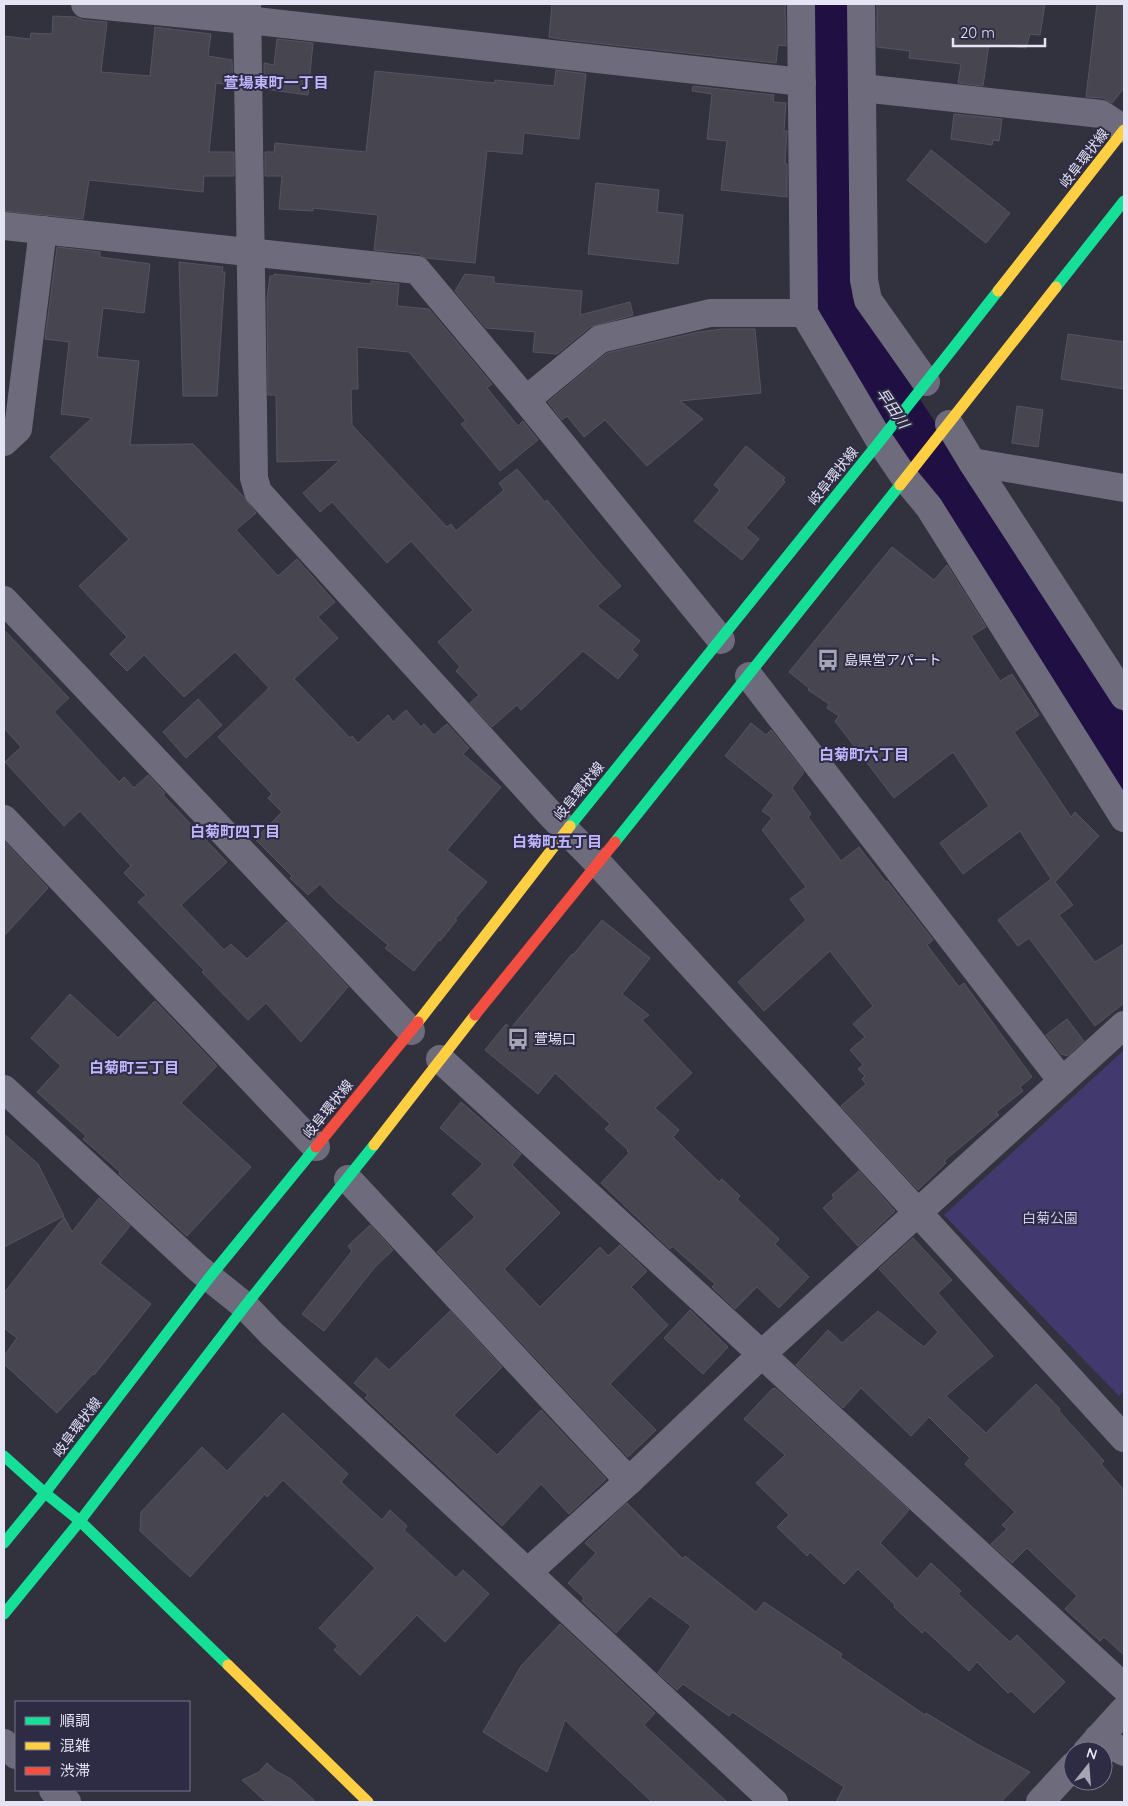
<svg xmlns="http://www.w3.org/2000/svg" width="1128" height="1806" font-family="Quicksand,'Noto Sans JP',sans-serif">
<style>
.green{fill:#423a6e}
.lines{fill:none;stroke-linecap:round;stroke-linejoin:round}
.river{stroke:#1f0f43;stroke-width:55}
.building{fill:#464550;stroke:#555460}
.street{stroke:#6e6c7c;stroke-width:28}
.fast{stroke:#16e098;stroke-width:11}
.slow{stroke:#ffcf43;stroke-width:11}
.jam{stroke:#f24e42;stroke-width:11}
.labels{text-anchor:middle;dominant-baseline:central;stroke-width:4;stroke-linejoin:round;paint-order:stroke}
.street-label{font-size:14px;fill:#e5e4f4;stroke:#2e2b44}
.poi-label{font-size:14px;fill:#e5e4f4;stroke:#2e2b44;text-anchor:start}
.park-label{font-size:14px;fill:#cecbf0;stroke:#2e2b44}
.neighbourhood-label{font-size:15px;font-weight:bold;fill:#bfb7fe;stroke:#2e2b44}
.water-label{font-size:15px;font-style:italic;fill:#deddf0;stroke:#2e2b44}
</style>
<rect width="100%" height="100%" fill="#32313e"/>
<!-- green -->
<path class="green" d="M 1124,1050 L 1124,1391 L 1119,1396 L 944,1215 Z"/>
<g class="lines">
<!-- river -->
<path class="river" d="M 822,4 L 825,306 L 979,538 L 1124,765"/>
</g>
<!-- building -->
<g class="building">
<path d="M 552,4 L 785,4 L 786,46 L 778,45 L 776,63 L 559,39 L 549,37 Z"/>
<path d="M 877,4 L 1045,4 L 1040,35 L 1030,34 L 1026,48 L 989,44 L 983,86 L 958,83 L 961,64 L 909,58 L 910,51 L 877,47 Z"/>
<path d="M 1097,4 L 1124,4 L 1124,88 L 1112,103 L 1103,98 L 1086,97 Z"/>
<path d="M 53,16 L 76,17 L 83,20 L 107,22 L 101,72 L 150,76 L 155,27 L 211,34 L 208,56 L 232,60 L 233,85 L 216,83 L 209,152 L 234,152 L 234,176 L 204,176 L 203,192 L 89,180 L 83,219 L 4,211 L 4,36 L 30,39 L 31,33 L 52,34 Z"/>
<path d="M 277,39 L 313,43 L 308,95 L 264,89 L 264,63 L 274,65 Z"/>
<path d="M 556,70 L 586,74 L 579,139 L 524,133 L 522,154 L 487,151 L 475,263 L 426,258 L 419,254 L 374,250 L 378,215 L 313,208 L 313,211 L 279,209 L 282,176 L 265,176 L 265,152 L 274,152 L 275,143 L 366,152 L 375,71 L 495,83 L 495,80 L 554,86 Z"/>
<path d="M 693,86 L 774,95 L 773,102 L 786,103 L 784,131 L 787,131 L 785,163 L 787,164 L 787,197 L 721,190 L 727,141 L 707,139 L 712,94 L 692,91 Z"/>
<path d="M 954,114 L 1002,119 L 999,141 L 993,140 L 992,145 L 951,139 Z"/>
<path d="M 931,150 L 1010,213 L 986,243 L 907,180 Z"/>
<path d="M 596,183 L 659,190 L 657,212 L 683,215 L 678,264 L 588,254 Z"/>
<path d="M 57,247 L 100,252 L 100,257 L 150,264 L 144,313 L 103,308 L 97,357 L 139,361 L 130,445 L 193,444 L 243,496 L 256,513 L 236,530 L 278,576 L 297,559 L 335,602 L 318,617 L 338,638 L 294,679 L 350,738 L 352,736 L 358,743 L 388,715 L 393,722 L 406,710 L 421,727 L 424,724 L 434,735 L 447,724 L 469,748 L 463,754 L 501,787 L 447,850 L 487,882 L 455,919 L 457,920 L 440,941 L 439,940 L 414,971 L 385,948 L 388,945 L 335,900 L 320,884 L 308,895 L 290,878 L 292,876 L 255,839 L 282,812 L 268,798 L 272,794 L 218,737 L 269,688 L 235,652 L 184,697 L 144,655 L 127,671 L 110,654 L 127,637 L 79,586 L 129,539 L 50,457 L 92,418 L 61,414 L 69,342 L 45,339 Z"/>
<path d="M 179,262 L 223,267 L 222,272 L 225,272 L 217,396 L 183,396 Z"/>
<path d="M 274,274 L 371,284 L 371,281 L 399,284 L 397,306 L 429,309 L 492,384 L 487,388 L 518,426 L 523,421 L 538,440 L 500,471 L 461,424 L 466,421 L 409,352 L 357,347 L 358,389 L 351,389 L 352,425 L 447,527 L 451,524 L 456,531 L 504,490 L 499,483 L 517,469 L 545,502 L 547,500 L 598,561 L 621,586 L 597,606 L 640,641 L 632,650 L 638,655 L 618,679 L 583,651 L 521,710 L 517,705 L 492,727 L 470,703 L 479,695 L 456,671 L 460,667 L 438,642 L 473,610 L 411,541 L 387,563 L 332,502 L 320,512 L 303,493 L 340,460 L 277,462 L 276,395 L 268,395 L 267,299 L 270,276 L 274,276 Z"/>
<path d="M 465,274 L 494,277 L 494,283 L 582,291 L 580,315 L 630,302 L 633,315 L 590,327 L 557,354 L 533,352 L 535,332 L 486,328 L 455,291 Z"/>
<path d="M 722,329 L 755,329 L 761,393 L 680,401 L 703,419 L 647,466 L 605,420 L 584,437 L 567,416 L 562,420 L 548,402 L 607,353 L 699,332 Z"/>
<path d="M 1068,334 L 1124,342 L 1124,389 L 1061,379 Z"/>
<path d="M 1017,406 L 1043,410 L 1038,447 L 1012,443 Z"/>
<path d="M 746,446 L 785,478 L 783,480 L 785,482 L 746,528 L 759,539 L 742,560 L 694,521 L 720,490 L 714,485 Z"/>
<path d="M 892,547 L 934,580 L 947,565 L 986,627 L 971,636 L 1000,681 L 1012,674 L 1039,715 L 1014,732 L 1071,817 L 1075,812 L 1099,836 L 1055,882 L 1073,905 L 1059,915 L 1095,962 L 1124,944 L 1124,1003 L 1095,1026 L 1029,938 L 1018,946 L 998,920 L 1051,879 L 1020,831 L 963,874 L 940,843 L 989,806 L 953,752 L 894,798 L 835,721 L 839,716 L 827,708 L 829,704 L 808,690 L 809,688 L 789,672 Z"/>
<path d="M 4,630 L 69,698 L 54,712 L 119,782 L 124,777 L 134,788 L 148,775 L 165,793 L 163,795 L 227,862 L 181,905 L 224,950 L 231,944 L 247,959 L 287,922 L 348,987 L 301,1042 L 266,1003 L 248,1020 L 202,972 L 204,970 L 138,902 L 146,895 L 124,873 L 131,866 L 80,811 L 64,826 L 5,762 L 21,747 L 4,728 Z"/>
<path d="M 198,699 L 222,725 L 186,758 L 163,732 Z"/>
<path d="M 751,723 L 766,735 L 771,730 L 804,772 L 792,788 L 811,814 L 808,817 L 841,861 L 859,847 L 886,882 L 887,881 L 933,940 L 927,945 L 959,987 L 964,983 L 1032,1077 L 1020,1087 L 1023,1091 L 996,1112 L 999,1115 L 944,1161 L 946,1163 L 918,1190 L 841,1106 L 866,1084 L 862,1079 L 865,1076 L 858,1069 L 863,1065 L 850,1050 L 865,1037 L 853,1024 L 873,1006 L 830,951 L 764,1011 L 738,982 L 806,920 L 790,899 L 806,887 L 762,830 L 772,818 L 762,811 L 774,795 L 725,756 Z"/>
<path d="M 4,841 L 48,888 L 4,936 Z"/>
<path d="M 602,920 L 650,958 L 622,994 L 649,1015 L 642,1020 L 692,1073 L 655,1108 L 679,1130 L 673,1137 L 719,1182 L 722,1179 L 740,1196 L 737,1199 L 779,1239 L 775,1244 L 809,1277 L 779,1308 L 757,1287 L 735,1309 L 712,1287 L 715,1284 L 672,1246 L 670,1249 L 601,1183 L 629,1153 L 627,1151 L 628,1150 L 605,1129 L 610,1124 L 555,1073 L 538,1094 L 485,1050 L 506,1024 L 511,1028 L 572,954 L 573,955 Z"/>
<path d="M 70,994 L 118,1038 L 155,1001 L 217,1066 L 181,1103 L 251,1167 L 187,1236 L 119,1174 L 120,1172 L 83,1139 L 86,1136 L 37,1092 L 61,1066 L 31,1038 Z"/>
<path d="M 1067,1019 L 1084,1041 L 1067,1056 L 1061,1054 L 1046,1035 Z"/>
<path d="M 461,1102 L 521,1154 L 512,1165 L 560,1213 L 504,1269 L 540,1307 L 600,1247 L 608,1256 L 620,1245 L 647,1271 L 631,1287 L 668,1325 L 610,1384 L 656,1430 L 628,1457 L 437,1252 L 475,1217 L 452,1194 L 483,1164 L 440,1128 Z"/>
<path d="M 4,1134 L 38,1164 L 64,1216 L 4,1247 Z"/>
<path d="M 859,1171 L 895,1211 L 858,1246 L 823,1208 L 834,1198 L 832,1195 Z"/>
<path d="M 99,1198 L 130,1226 L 100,1263 L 151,1304 L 94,1375 L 93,1374 L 57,1413 L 4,1364 L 4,1356 L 17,1338 L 4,1328 L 4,1293 L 64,1217 L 72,1232 Z"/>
<path d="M 370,1225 L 393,1250 L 375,1267 L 324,1331 L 302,1314 L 352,1251 L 348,1246 Z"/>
<path d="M 913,1238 L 952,1280 L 938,1293 L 993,1356 L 946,1396 L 986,1433 L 1036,1384 L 1060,1409 L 1059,1411 L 1104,1461 L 1101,1464 L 1124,1490 L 1124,1655 L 1104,1637 L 1100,1641 L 1065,1609 L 1077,1596 L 1027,1548 L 1012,1563 L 991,1544 L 1007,1529 L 1002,1525 L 1015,1512 L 965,1464 L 970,1458 L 929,1417 L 911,1436 L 861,1388 L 843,1408 L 796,1365 L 828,1330 L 842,1343 L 878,1311 L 924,1347 L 938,1332 L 879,1269 Z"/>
<path d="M 690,1310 L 728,1347 L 703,1374 L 664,1338 Z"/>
<path d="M 450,1311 L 502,1367 L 454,1415 L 497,1455 L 541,1410 L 606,1479 L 569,1514 L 541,1484 L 502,1526 L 365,1398 L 368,1395 L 354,1383 L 376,1358 L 389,1370 Z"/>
<path d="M 773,1388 L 774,1389 L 775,1388 L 909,1510 L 880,1543 L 917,1579 L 931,1563 L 961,1591 L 958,1594 L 1010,1642 L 1017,1635 L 1065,1682 L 1034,1713 L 1011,1691 L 1008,1693 L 977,1662 L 969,1671 L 925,1630 L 922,1633 L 894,1607 L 895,1605 L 858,1569 L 844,1584 L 810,1552 L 807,1556 L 777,1527 L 789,1515 L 756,1483 L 785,1455 L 744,1419 Z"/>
<path d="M 283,1413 L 348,1474 L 341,1482 L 382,1520 L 390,1510 L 407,1526 L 404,1530 L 456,1578 L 463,1570 L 489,1594 L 445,1642 L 417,1615 L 360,1675 L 334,1650 L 338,1646 L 319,1628 L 375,1568 L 283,1480 L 267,1497 L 265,1494 L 190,1577 L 140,1531 L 141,1512 L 202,1447 L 227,1471 Z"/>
<path d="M 627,1503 L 683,1559 L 685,1556 L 756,1612 L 764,1602 L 842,1654 L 840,1657 L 925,1715 L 926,1713 L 977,1744 L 1030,1772 L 1001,1802 L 836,1802 L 844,1787 L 732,1712 L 729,1716 L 683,1684 L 677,1690 L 658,1673 L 691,1626 L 650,1596 L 616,1633 L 582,1601 L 584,1598 L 568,1583 L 596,1553 L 585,1543 Z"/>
<path d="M 560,1624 L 655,1713 L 644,1725 L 727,1802 L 652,1802 L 565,1720 L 547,1772 L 483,1732 L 521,1666 Z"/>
<path d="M 267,1763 L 276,1771 L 291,1779 L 316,1802 L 266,1802 L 242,1780 L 259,1772 Z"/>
</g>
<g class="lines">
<!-- street -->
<g class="street">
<path d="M 85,4 L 247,20 L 802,82"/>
<path d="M 247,4 L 254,478 L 258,492 L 553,817 L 597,862 L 1124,1438"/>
<path d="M 801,4 L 804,313 L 880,441 L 905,478 L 929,507 L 1124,818"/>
<path d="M 861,4 L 864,280 L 868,300 L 926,382"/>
<path d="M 862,88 L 1101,114 L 1124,129"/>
<path d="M 4,226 L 417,270 L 526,400 L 721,640"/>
<path d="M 526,400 L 600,339 L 710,313 L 804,313"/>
<path d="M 949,424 L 972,462 L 1124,696"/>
<path d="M 4,442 L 18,429 L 43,230"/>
<path d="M 972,462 L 1124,488"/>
<path d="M 4,600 L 411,1031"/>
<path d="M 749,676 L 1062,1081"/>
<path d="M 4,819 L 316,1147"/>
<path d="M 440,1059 L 1124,1687"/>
<path d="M 4,1089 L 199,1269 L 245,1306 L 272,1334 L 774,1802"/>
<path d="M 348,1179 L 629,1481"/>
<path d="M 528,1572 L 629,1481 L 762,1354 L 1124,1025"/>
<path d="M 1098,1738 L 1124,1752"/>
<path d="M 4,1743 L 16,1755"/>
<path d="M 1087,1751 L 1124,1710"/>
<path d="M 53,1790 L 67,1802"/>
<path d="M 1040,1802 L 1073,1766"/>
</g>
<!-- fast -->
<g class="fast">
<path d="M 1056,287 L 1124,201"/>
<path d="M 570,826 L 880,441 L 998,291"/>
<path d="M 615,842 L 900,485"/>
<path d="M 4,1456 L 45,1493 L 80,1521 L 228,1665"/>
<path d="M 4,1543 L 45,1493 L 209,1278 L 316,1147"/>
<path d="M 4,1614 L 80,1521 L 245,1306 L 374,1145"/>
</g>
<!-- slow -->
<g class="slow">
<path d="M 998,291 L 1124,130"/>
<path d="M 900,485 L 1056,287"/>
<path d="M 418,1022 L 570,826"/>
<path d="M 374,1145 L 475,1015"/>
<path d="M 228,1665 L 368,1802"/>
</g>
<!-- jam -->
<g class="jam">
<path d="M 475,1015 L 615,842"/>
<path d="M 316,1147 L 418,1022"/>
</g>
</g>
<!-- icons -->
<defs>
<g id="bus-bare" transform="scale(1.725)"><path d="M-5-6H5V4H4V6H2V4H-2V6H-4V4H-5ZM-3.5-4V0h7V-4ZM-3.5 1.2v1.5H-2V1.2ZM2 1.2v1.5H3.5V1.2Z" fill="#a6a5b4" stroke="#2e2b44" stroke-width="2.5" paint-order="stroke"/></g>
</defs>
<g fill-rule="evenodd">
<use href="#bus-bare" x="828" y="660"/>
<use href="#bus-bare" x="518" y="1039"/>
</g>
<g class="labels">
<!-- street labels -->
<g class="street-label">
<text transform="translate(1084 158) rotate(-52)">岐阜環状線</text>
<text transform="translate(833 476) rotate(-51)">岐阜環状線</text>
<text transform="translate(579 791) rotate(-51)">岐阜環状線</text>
<text transform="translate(328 1109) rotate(-51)">岐阜環状線</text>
<text transform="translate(77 1427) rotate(-53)">岐阜環状線</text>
</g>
<!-- poi labels -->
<g class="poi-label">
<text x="844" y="660">島県営アパート</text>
<text x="534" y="1039">萱場口</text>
</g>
<!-- park labels -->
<g class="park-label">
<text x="1050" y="1218">白菊公園</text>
</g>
<!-- neighbourhood labels -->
<g class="neighbourhood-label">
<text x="276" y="82">萱場東町一丁目</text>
<text x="864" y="754">白菊町六丁目</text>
<text x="235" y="831">白菊町四丁目</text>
<text x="557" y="841">白菊町五丁目</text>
<text x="134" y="1067">白菊町三丁目</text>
</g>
<!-- water labels -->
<g class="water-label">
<text transform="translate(893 408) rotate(56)">早田川</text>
</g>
</g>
<!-- border -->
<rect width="1128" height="1806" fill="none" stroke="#e5e4f4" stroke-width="10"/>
<!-- legend -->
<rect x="15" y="1701" width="175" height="90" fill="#2e2b44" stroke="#77758a"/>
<rect x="25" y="1717" width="25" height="8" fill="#16e098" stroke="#77758a"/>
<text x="60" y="1726" font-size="15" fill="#e5e4f4">順調</text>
<rect x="25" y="1742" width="25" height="8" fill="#ffcf43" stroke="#77758a"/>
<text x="60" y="1751" font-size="15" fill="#e5e4f4">混雑</text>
<rect x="25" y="1767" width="25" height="8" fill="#f24e42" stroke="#77758a"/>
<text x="60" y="1776" font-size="15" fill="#e5e4f4">渋滞</text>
<!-- north arrow -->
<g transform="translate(1088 1766) rotate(17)"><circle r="24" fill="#2e2b44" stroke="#77758a"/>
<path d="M0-4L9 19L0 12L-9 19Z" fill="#a6a5b4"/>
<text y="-8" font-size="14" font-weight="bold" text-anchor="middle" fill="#e5e4f4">N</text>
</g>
<!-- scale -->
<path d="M953 38v8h92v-8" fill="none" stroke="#e5e4f4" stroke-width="2.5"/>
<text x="960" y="38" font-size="15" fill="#e5e4f4" stroke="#2e2b44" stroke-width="4" paint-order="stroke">20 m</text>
</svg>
